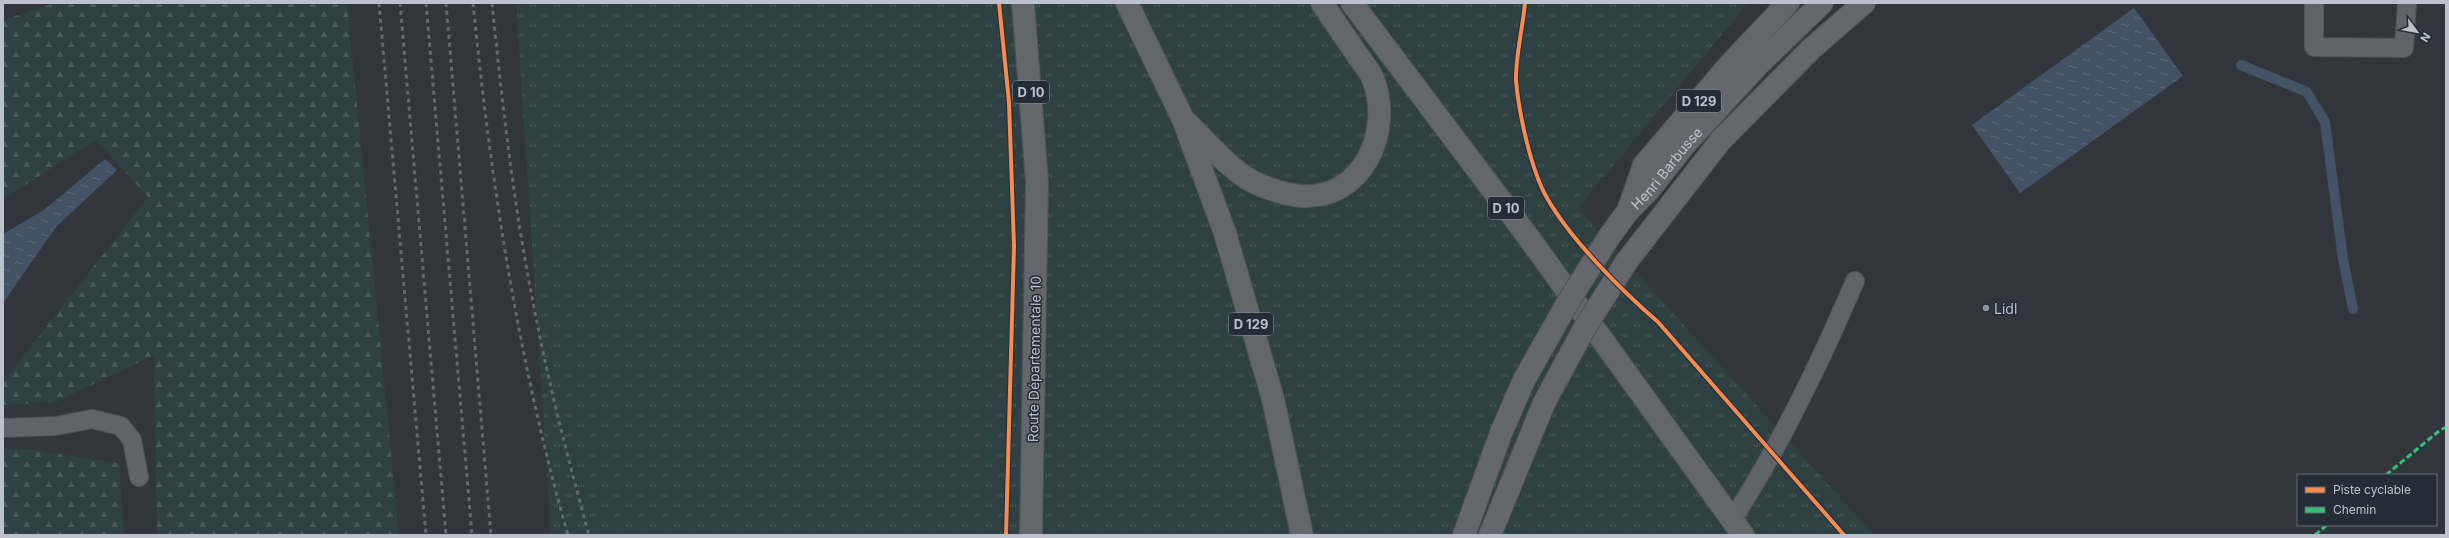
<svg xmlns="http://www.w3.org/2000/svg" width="2449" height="538" font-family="Inter,sans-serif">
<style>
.grass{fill:url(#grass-tufts)}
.forest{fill:url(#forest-firs)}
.water{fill:url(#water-ripples)}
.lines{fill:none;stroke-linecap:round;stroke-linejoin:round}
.stream{stroke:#435265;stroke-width:10}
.service-casing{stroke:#4e5256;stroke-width:20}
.secondary-casing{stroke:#4e5256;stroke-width:24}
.primary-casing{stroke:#4e5258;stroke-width:24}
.service{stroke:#60646a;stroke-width:18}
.secondary{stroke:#64686e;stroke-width:22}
.primary{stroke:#62676b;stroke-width:22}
.rail{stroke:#64686d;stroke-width:3;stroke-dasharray:4 4;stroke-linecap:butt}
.secondary-bridge-casing{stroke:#4e5256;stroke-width:24;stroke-linecap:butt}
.secondary-bridge{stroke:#64686e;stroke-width:22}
.quiet{stroke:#3abd76;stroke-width:3;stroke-dasharray:6 3;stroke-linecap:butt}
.cycleway-casing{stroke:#242c36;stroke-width:6}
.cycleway{stroke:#f68b52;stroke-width:4}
.poi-dot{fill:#8b9199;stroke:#242c36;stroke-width:1.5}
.labels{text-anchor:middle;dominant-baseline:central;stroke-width:3;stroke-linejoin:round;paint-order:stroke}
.shield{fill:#242c36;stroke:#8e959e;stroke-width:1}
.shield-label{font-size:13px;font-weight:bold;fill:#bcc2cb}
.street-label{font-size:14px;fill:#bcc2cb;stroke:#242c36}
.poi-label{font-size:14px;fill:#bcc2cb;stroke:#242c36;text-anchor:start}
</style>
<defs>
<pattern id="grass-tufts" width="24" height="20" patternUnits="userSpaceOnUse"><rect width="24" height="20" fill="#2e4042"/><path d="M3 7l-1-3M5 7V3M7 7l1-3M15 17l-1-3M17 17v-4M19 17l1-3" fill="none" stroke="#4a5a5c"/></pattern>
<pattern id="forest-firs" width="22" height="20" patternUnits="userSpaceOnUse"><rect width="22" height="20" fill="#2e4042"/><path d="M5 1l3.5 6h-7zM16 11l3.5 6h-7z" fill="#4a5a5c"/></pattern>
<pattern id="water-ripples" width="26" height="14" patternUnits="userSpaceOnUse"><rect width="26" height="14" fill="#435265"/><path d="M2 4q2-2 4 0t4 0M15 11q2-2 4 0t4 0" fill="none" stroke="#5c697a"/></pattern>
</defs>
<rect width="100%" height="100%" fill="#30363c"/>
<!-- grass -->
<path class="grass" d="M 516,3 L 1748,3 L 1578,208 L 1874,535 L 551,535 Z"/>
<!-- forest -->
<g class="forest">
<path d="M 55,3 L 347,3 L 399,535 L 157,535 L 154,355 L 56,402 L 3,405 L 3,382 L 148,197 L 96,140 L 3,199 L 3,20 Z"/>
<path d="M 3,449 L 26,449 L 119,463 L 124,535 L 3,535 Z"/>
</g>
<!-- water -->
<g class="water">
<path d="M 2134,8 L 2183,76 L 2020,193 L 1972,125 Z"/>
<path d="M 105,159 L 117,170 L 56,227 L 3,303 L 3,234 L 44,210 Z"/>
</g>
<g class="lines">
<!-- stream -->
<path class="stream" d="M 2241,65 L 2307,92 L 2325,122 L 2343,259 L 2353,309"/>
<!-- service casing -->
<g class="service-casing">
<g id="service">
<path d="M 2314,3 L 2314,47 L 2404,48 L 2407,3"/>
<path d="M 3,428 L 56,426 L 92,419 L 121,426 L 132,440 L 139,477"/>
<path d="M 1732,520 C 1781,445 1820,363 1855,281"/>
</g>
</g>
<!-- secondary casing -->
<g class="secondary-casing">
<g id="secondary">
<path id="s1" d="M 1609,237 L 1628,211 L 1648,191 L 1686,143 L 1757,66 L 1822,3"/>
<path d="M 1627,261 L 1721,140 L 1811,49 L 1864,3"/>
<path d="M 1464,535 L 1501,433 L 1524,380"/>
<path d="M 1490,535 L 1544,403"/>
</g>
</g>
<!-- primary casing -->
<g class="primary-casing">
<g id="primary">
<path d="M 1023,3 L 1037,182 L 1031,535"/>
<path d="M 1127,3 L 1183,119 L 1225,233 L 1273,399 L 1302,535"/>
<path d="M 1352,3 L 1529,238 L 1743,535"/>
<path d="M 1186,122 C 1207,142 1234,175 1260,185 C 1272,190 1288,195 1301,196 C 1364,200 1393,130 1373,79 C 1370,71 1363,63 1358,56 C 1346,38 1334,21 1322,3"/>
<path d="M 1628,211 L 1644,165 L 1732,62 L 1788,3"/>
</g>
</g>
<!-- service -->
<use href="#service" class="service"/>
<!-- secondary -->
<use href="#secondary" class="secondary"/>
<!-- primary -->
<use href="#primary" class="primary"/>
<!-- rail -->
<g class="rail">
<path d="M 379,3 L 426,535"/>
<path d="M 400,3 L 446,535"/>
<path d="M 426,3 L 472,535"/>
<path d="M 446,3 L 491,535"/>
<path d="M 473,3 C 491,183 518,361 568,535"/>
<path d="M 492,3 C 502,101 513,200 532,297 C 547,377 567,456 589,535"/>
</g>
<!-- secondary-bridge casing -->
<g class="secondary-bridge-casing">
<g id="secondary-bridge">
<path d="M 1524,380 L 1568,302 L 1609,237"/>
<path d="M 1544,403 L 1584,329 L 1627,261"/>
</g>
</g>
<!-- secondary-bridge -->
<use href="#secondary-bridge" class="secondary-bridge"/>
<!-- quiet -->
<g class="quiet">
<path d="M 2386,475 L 2439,431 L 2446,427"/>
<path d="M 2315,535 L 2327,525"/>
</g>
<!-- cycleway casing -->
<g class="cycleway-casing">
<g id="cycleway">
<path d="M 999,3 L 1009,102 L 1014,246 L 1006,535"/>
<path d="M 1525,3 C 1523,26 1515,60 1516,81 C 1519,114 1531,170 1547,198 C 1571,240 1622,291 1658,322 L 1844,535"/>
</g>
</g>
<!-- cycleway -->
<use href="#cycleway" class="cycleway"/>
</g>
<!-- markers -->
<circle class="poi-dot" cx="1986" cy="308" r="4"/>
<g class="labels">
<!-- shield labels -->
<g class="shield">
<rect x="1013" y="81" width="36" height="22" rx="3"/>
<rect x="1677" y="90" width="44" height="22" rx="3"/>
<rect x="1488" y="197" width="36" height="22" rx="3"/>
<rect x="1229" y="313" width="44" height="22" rx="3"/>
</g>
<g class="shield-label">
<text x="1031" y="92">D 10</text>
<text x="1699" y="101">D 129</text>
<text x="1506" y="208">D 10</text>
<text x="1251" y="324">D 129</text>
</g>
<!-- street labels -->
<g class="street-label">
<text stroke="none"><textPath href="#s1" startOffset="90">Henri Barbusse</textPath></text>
<text transform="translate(1034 359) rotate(-89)">Route Départementale 10</text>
</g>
<!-- poi labels -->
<g class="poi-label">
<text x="1994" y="308">Lidl</text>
</g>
</g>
<!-- border -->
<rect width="2449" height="538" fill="none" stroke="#bcc2cb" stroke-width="8"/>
<!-- legend -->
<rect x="2297" y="474" width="140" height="52" fill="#242c36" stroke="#616872"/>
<rect x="2305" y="487" width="20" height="6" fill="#f68b52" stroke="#616872"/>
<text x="2333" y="494" font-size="12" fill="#bcc2cb">Piste cyclable</text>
<rect x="2305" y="507" width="20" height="6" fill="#3abd76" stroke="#616872"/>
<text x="2333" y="514" font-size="12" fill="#bcc2cb">Chemin</text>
<!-- north arrow -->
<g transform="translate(2417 32) rotate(122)" stroke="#242c36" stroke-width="3" paint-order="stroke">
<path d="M0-3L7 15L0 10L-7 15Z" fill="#bcc2cb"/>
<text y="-6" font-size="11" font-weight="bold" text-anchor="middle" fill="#bcc2cb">N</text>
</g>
</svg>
